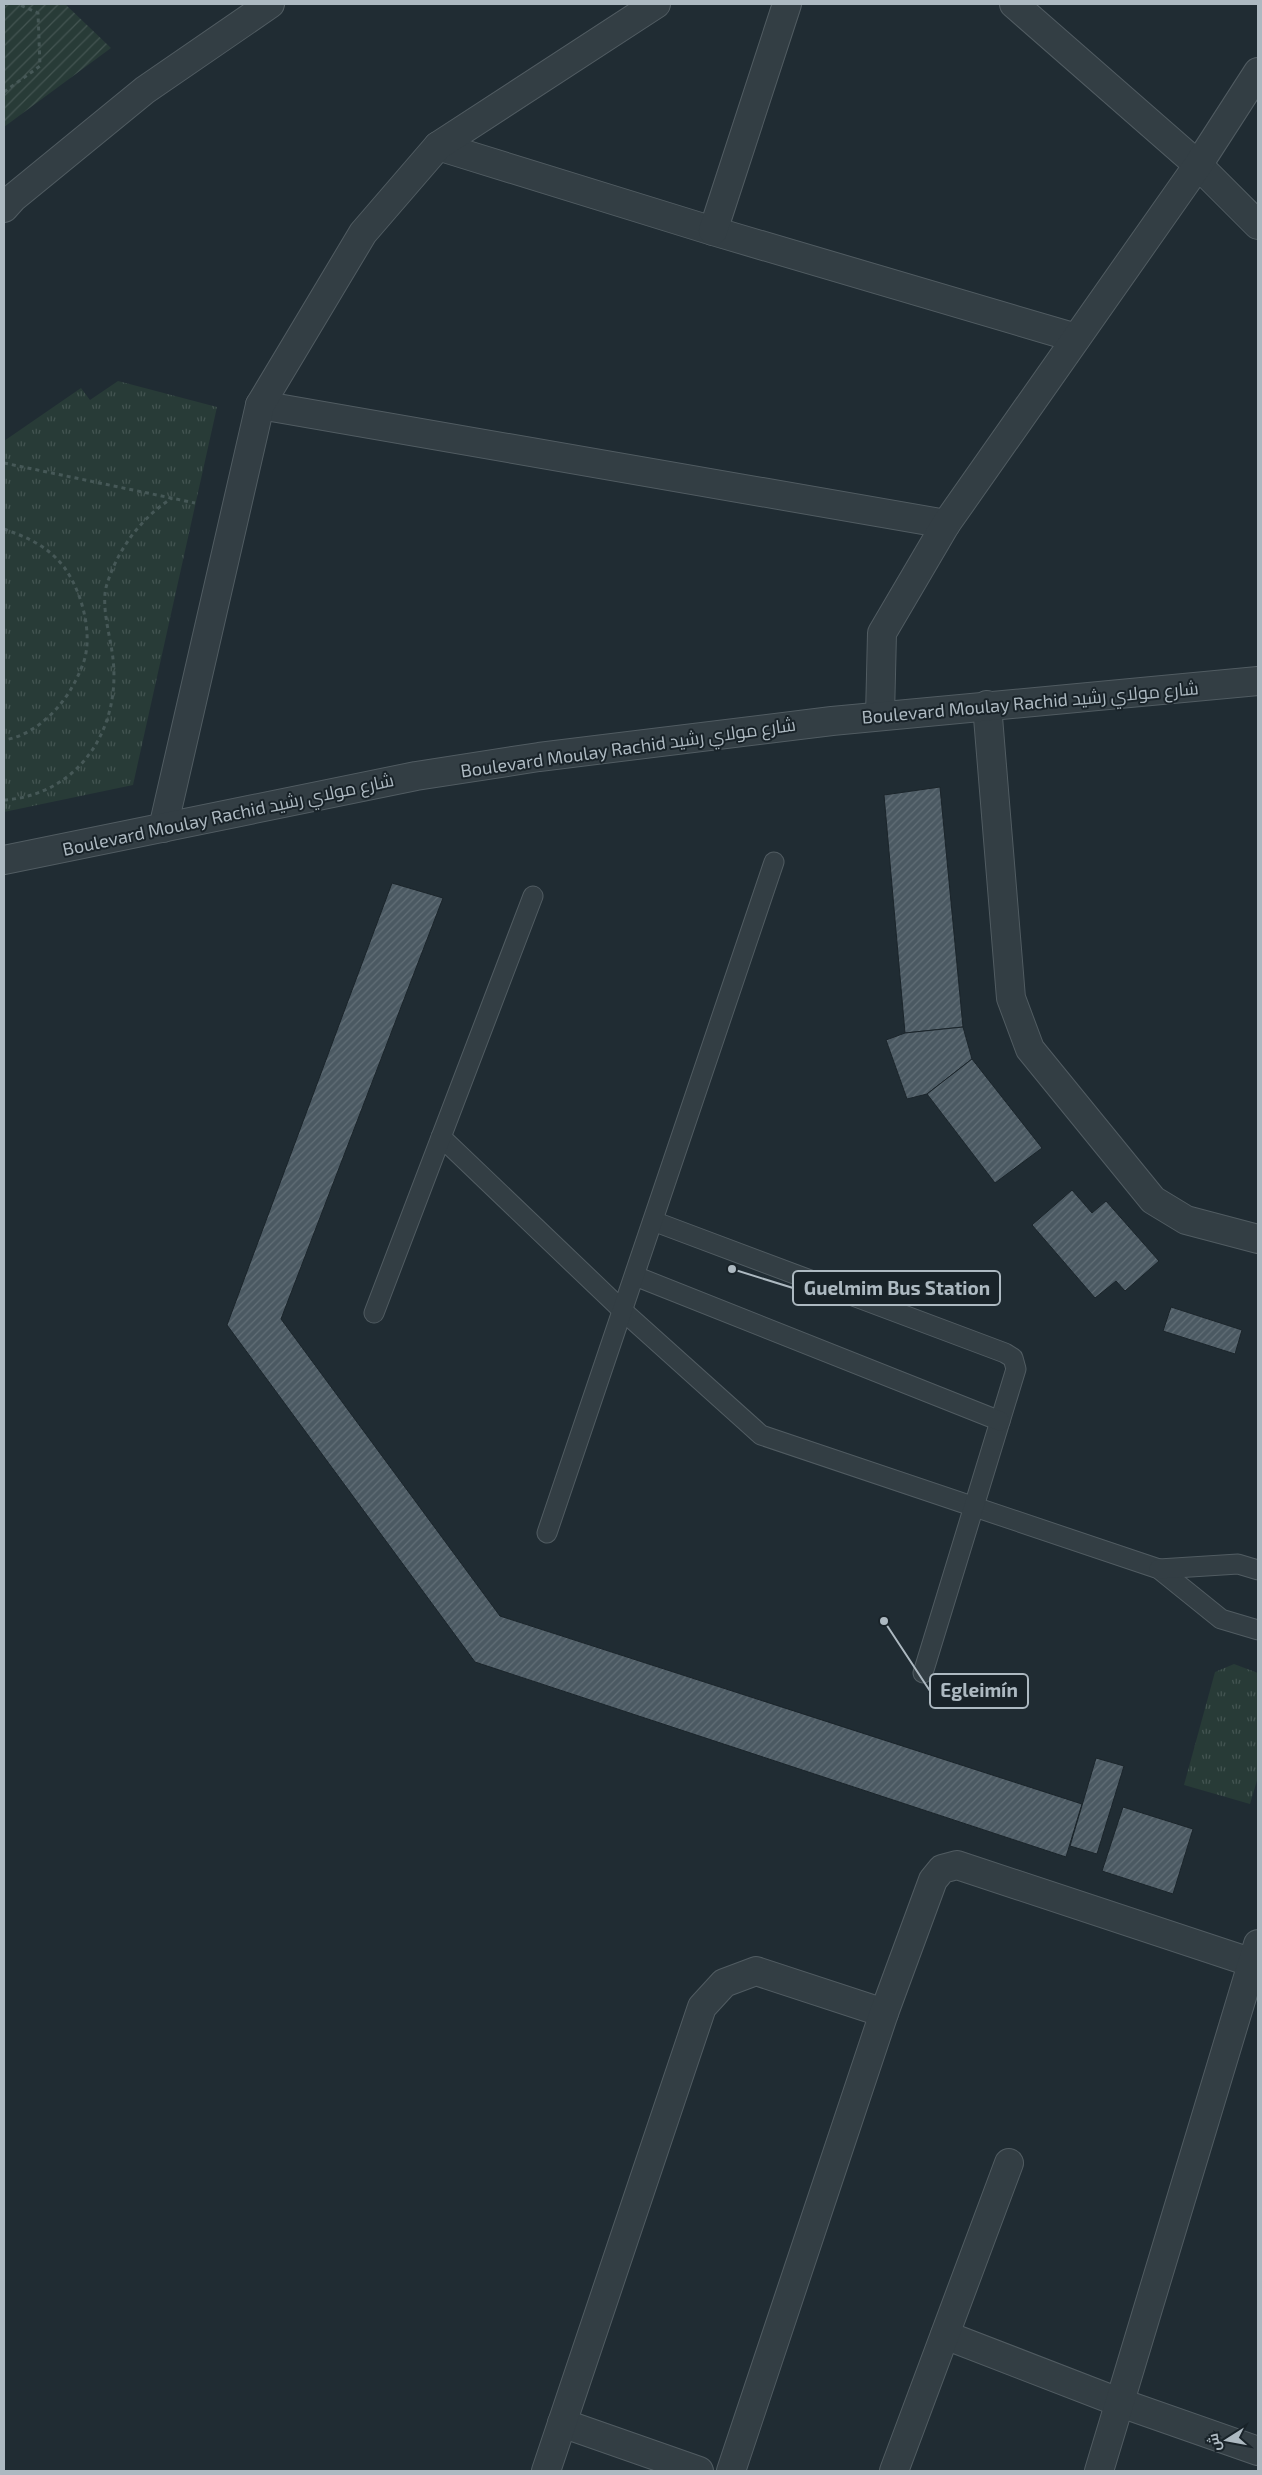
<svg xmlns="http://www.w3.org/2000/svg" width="1262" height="2475" font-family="'Exo 2',Cairo,sans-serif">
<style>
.grass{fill:url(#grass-tufts)}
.garden{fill:url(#garden-furrows)}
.building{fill:url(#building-hatch);stroke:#1b252b}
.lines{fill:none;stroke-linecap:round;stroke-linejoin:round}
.service-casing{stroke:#515c62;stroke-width:21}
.minor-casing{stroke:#515c62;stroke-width:30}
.tertiary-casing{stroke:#515c62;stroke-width:30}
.path{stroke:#465857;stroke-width:3;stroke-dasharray:4 4;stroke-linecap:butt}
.service{stroke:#333e44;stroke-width:19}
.minor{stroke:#333e44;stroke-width:28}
.tertiary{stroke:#333e44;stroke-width:28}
.labels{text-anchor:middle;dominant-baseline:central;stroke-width:4;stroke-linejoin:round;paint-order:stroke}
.street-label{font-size:18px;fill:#adb9c1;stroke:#192329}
.leader{fill:none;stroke:#adb9c1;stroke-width:2}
.callout-dot{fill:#adb9c1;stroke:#192329;stroke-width:2}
.callout{fill:#192329;stroke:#adb9c1;stroke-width:2}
.callout-label{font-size:19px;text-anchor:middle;font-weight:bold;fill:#adb9c1}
</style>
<defs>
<pattern id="grass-tufts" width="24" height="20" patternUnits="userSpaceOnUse" patternTransform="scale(1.25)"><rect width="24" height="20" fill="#283b37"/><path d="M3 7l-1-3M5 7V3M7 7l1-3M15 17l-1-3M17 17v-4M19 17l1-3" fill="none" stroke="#445552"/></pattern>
<pattern id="garden-furrows" width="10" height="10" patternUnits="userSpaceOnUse" patternTransform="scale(1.25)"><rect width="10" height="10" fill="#283b37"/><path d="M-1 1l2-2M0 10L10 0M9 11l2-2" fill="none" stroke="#445552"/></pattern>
<pattern id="building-hatch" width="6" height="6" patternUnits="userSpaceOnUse" patternTransform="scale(1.25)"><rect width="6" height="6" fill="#4b5962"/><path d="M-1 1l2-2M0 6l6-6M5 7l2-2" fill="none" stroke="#626f77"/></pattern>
</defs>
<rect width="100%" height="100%" fill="#202c33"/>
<!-- grass -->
<g class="grass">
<path d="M 118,381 L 217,407 L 133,785 L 4,812 L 4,441 L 81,388 L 90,400 Z"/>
<path d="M 1234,1664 L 1258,1673 L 1258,1777 L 1250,1804 L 1184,1785 L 1215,1672 Z"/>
</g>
<!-- garden -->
<path class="garden" d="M 4,4 L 65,4 L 111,48 L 4,127 Z"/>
<!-- building -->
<g class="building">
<path d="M 940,787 L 963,1027 L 905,1033 L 884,795 Z"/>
<path d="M 392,883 L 443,898 L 281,1319 L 500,1616 L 1082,1804 L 1066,1857 L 475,1662 L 227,1325 Z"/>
<path d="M 963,1027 L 972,1059 L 927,1094 L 907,1099 L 886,1040 L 905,1033 Z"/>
<path d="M 972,1059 L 1042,1148 L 995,1183 L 927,1094 Z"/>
<path d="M 1072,1190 L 1092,1213 L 1106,1201 L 1159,1261 L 1125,1291 L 1116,1281 L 1095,1298 L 1032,1225 Z"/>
<path d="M 1171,1307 L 1242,1330 L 1235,1354 L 1163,1331 Z"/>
<path d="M 1096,1758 L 1124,1766 L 1097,1854 L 1070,1846 Z"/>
<path d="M 1123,1807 L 1193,1829 L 1173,1894 L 1102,1871 Z"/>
</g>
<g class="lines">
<!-- service casing -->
<g class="service-casing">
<g id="service">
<path d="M 441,1137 L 623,1311 L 761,1435 L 1159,1569 L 1221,1619 L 1258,1630"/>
<path d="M 653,1221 L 1005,1353 L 1013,1358 L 1016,1369 L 923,1673"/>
<path d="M 635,1276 L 1000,1421"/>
<path d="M 374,1313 L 533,896"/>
<path d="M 547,1533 L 774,862"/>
<path d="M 1159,1569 L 1238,1564 L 1258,1570"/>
</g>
</g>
<!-- minor casing -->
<g class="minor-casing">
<g id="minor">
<path d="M 1014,4 L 1198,165 L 1258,225"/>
<path d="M 438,146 L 713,231 L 1076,338"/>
<path d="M 4,208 L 13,198 L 145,90 L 270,4"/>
<path d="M 713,231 L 787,4"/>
<path d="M 260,405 L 946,524"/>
<path d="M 987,705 L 1011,998 L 1030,1049 L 1153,1200 L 1186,1220 L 1258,1239"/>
<path d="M 880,716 L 882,633 L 946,524 L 1198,165 L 1258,72"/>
<path d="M 163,828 L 260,405 L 363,233 L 438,146 L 656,4"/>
<path d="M 945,2335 L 1121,2403 L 1258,2451"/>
<path d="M 562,2423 L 699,2471"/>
<path d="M 546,2471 L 702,2007 L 724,1983 L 756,1971 L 884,2013"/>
<path d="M 731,2471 L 884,2013 L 933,1880 L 942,1869 L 957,1865 L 1253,1963"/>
<path d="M 894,2471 L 1009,2163"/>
</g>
</g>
<!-- tertiary casing -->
<g class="tertiary-casing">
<g id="tertiary">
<path d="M 4,860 L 416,776 L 539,757 L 832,721 L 1258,681"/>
<path d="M 1099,2471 L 1258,1944"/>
</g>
</g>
<!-- path -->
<g class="path">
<path d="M 4,92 L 40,66 L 38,13 L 18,4"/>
<path d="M 4,463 L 195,503"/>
<path d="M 4,529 C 23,536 41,543 56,558 C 79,580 94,630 84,661 C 78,678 70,693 58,707 C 44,723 25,737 4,740"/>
<path d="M 4,800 C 78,795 121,730 113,659 C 111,638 100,605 107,584 C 118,549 141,518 172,498"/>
</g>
<!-- service -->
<use href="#service" class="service"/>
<!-- minor -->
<use href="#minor" class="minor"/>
<!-- tertiary -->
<use href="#tertiary" class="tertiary"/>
</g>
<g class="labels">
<!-- street labels -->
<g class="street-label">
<text transform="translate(1030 702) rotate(-5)">Boulevard Moulay Rachid شارع مولاي رشيد</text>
<text transform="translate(628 747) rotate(-8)">Boulevard Moulay Rachid شارع مولاي رشيد</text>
<text transform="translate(228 814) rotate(-12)">Boulevard Moulay Rachid شارع مولاي رشيد</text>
</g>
</g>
<!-- callouts -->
<path class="leader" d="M732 1269L793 1288M884 1621L930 1691"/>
<g class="callout-dot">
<circle cx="732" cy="1269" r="5"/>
<circle cx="884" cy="1621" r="5"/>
</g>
<g class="callout">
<rect x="793" y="1271" width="207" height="34" rx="5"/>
<rect x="930" y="1674" width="98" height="34" rx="5"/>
</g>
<g class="callout-label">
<text x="897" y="1295">Guelmim Bus Station</text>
<text x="979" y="1697">Egleimín</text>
</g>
<!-- border -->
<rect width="1262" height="2475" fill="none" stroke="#adb9c1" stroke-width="10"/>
<!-- north arrow -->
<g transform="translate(1227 2440) rotate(259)" stroke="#192329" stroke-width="4" paint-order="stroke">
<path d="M0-4L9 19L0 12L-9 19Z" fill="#adb9c1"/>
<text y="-8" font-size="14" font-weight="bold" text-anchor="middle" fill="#adb9c1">ش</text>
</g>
</svg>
